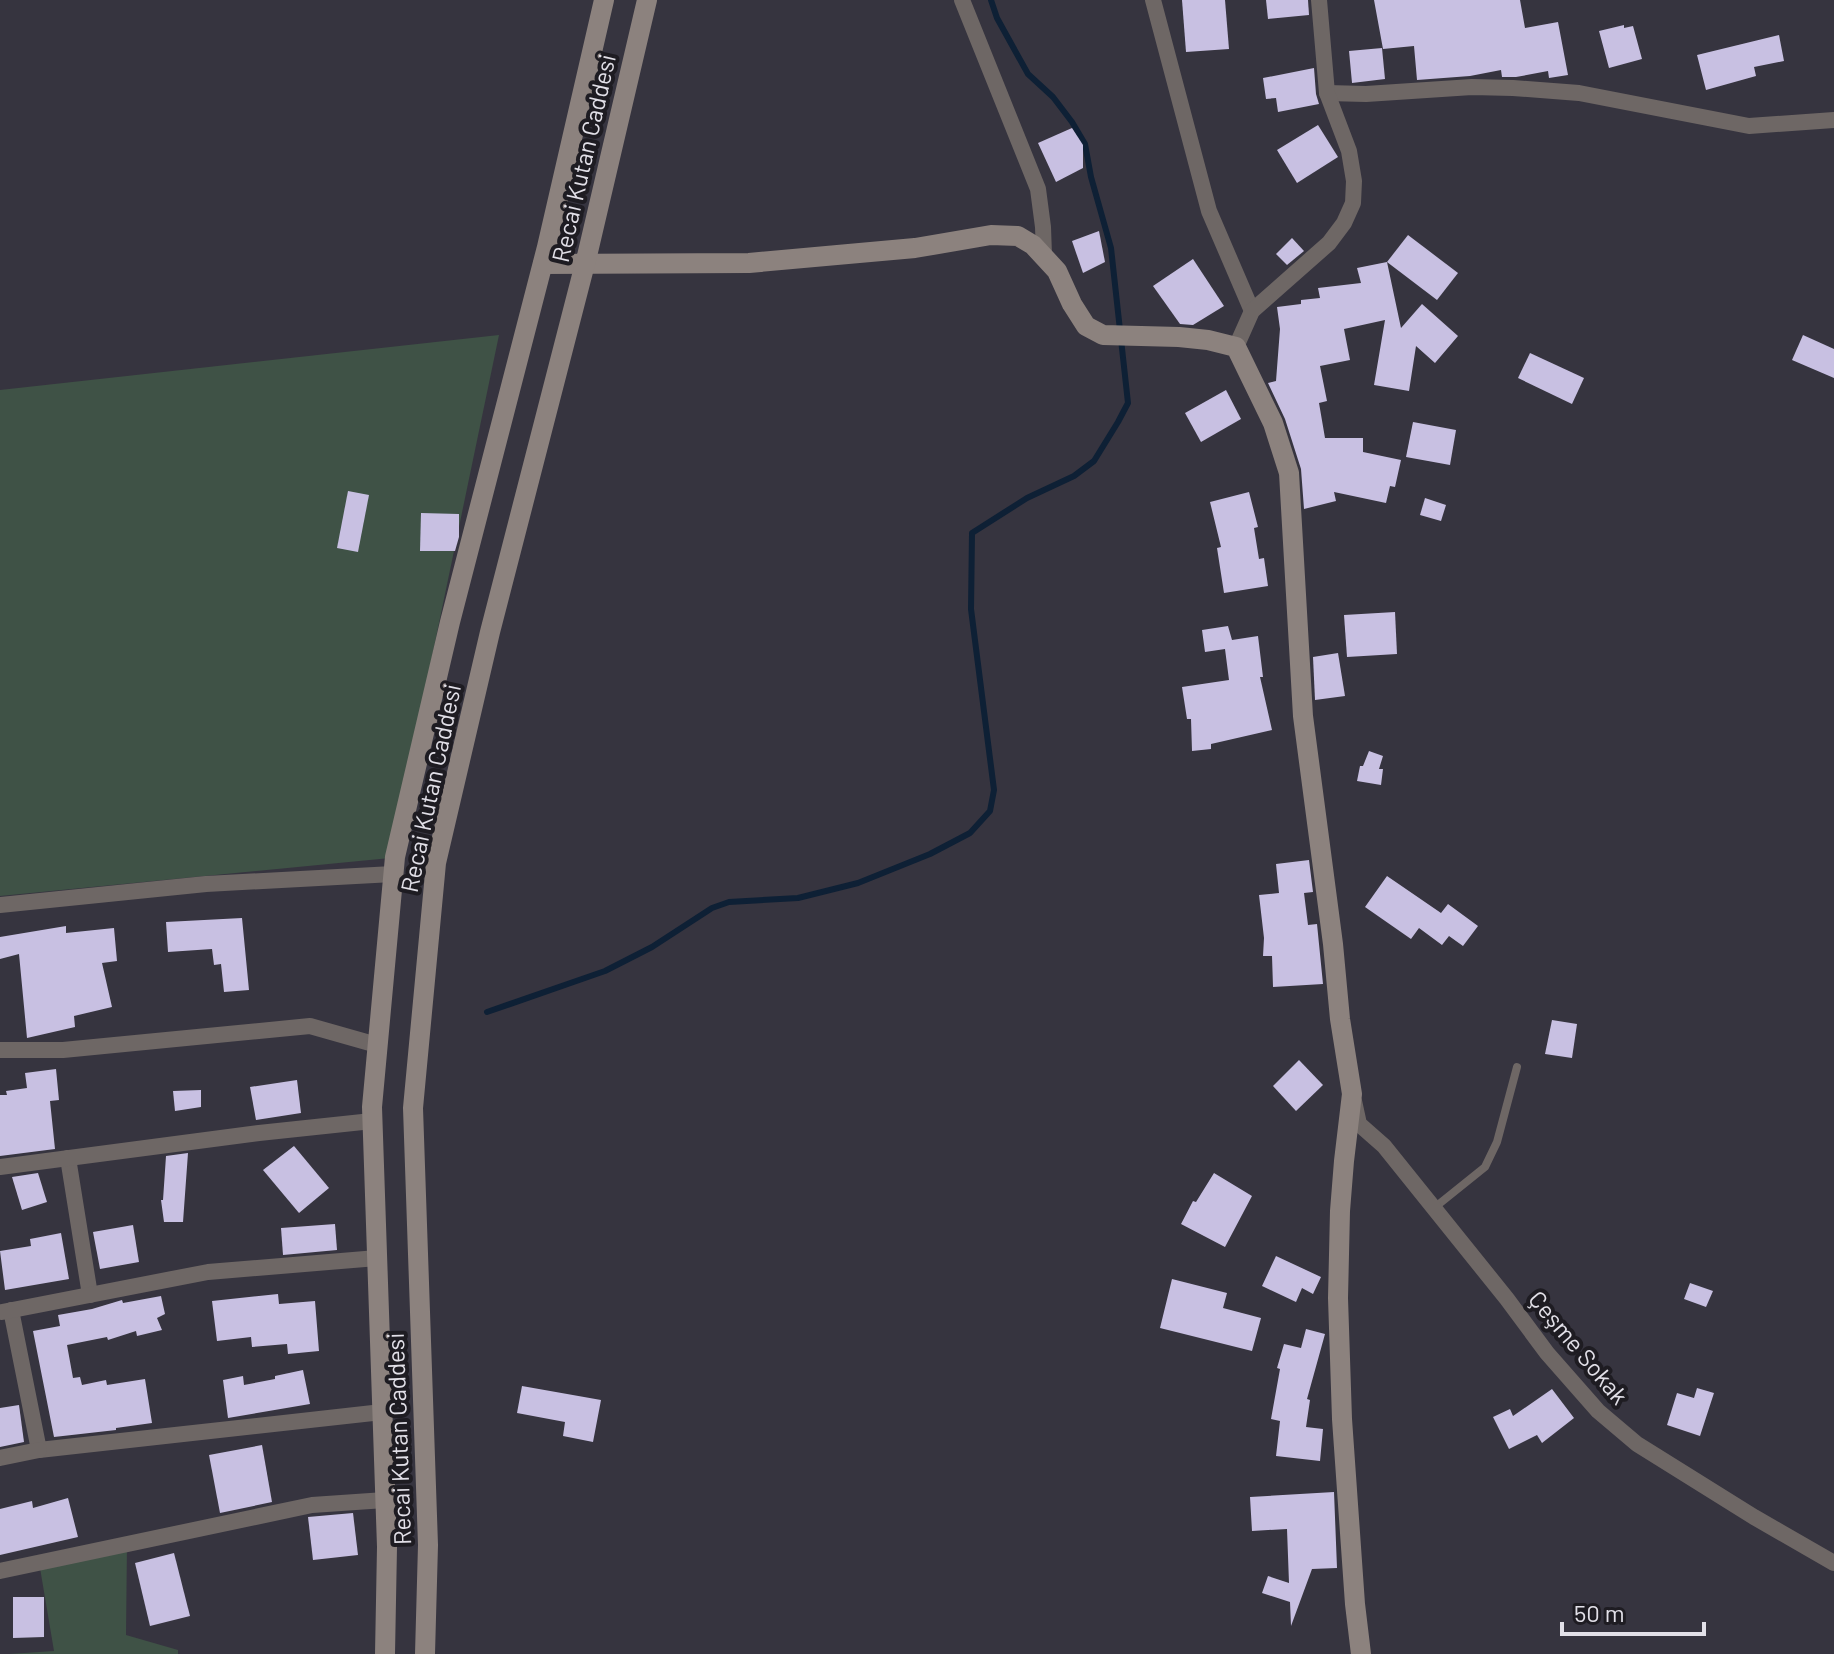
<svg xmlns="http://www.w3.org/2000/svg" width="1834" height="1654" font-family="Barlow,sans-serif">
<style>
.green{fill:#3f5246}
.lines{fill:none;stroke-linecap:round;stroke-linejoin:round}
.stream{stroke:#0e2035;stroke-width:6}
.building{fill:#c8c0e2}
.lane{stroke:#6e6765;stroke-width:8}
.street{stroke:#6e6765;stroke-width:16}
.secondary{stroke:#8c827e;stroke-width:20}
.labels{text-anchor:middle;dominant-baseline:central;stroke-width:8;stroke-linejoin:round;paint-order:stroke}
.street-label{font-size:24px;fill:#e2e0e8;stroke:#1e1c22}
</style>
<rect width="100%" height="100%" fill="#36343f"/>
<!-- green -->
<g class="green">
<path d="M 499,335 L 390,858 L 0,896 L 0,390 Z"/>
<path d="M 127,1544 L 126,1635 L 178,1650 L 178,1654 L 9,1654 L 54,1651 L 39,1562 Z"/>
</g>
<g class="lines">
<!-- stream -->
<path class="stream" d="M 487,1012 L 605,971 L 652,947 L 712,908 L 729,902 L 798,898 L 858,883 L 930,854 L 970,833 L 990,811 L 994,790 L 971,609 L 972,533 L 1027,498 L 1074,476 L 1094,461 L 1118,422 L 1128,403 L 1111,248 L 1091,177 L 1085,144 L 1072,122 L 1053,97 L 1028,74 L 997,18 L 991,0"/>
</g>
<!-- building -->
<g class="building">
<path d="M 1182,0 L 1225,0 L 1229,49 L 1186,52 Z"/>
<path d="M 1266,0 L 1308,0 L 1309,15 L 1268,19 Z"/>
<path d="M 1374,0 L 1520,0 L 1525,28 L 1558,22 L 1568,75 L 1549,78 L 1548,71 L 1516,77 L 1502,77 L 1501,70 L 1470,76 L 1417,80 L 1414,46 L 1383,49 Z"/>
<path d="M 1624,25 L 1624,28 L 1633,26 L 1642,59 L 1609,68 L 1599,31 Z"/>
<path d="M 1779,35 L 1784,61 L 1754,67 L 1756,76 L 1706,90 L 1697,55 Z"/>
<path d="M 1382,48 L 1385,79 L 1352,83 L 1349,51 Z"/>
<path d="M 1314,68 L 1316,94 L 1319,104 L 1278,112 L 1276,98 L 1266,99 L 1263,78 Z"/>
<path d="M 1318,125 L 1338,157 L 1297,183 L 1277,150 Z"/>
<path d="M 1072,128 L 1083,145 L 1083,168 L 1056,182 L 1038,143 Z"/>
<path d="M 1099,231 L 1105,262 L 1083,273 L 1072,241 Z"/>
<path d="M 1408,235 L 1458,273 L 1437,300 L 1387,262 Z"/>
<path d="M 1292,238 L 1304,251 L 1287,265 L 1276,254 Z"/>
<path d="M 1193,259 L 1224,306 L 1193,325 L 1180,324 L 1153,286 Z"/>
<path d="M 1387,262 L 1401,328 L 1422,304 L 1458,336 L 1435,363 L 1416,346 L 1409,391 L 1374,385 L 1385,320 L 1344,329 L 1350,360 L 1320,366 L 1327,401 L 1319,403 L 1325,438 L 1363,438 L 1363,452 L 1401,460 L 1395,487 L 1390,486 L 1386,503 L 1334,492 L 1336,501 L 1304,509 L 1301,469 L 1285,419 L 1268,383 L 1276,381 L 1280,329 L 1277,307 L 1301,304 L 1301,300 L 1320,298 L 1318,288 L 1361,283 L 1357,268 Z"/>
<path d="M 1803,335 L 1834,349 L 1834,378 L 1792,360 Z"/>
<path d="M 1530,353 L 1584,378 L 1572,404 L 1518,378 Z"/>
<path d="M 1226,390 L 1241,419 L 1201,442 L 1185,413 Z"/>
<path d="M 1413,422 L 1456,430 L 1450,465 L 1406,457 Z"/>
<path d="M 348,491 L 369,495 L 358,552 L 337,548 Z"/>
<path d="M 1249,492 L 1258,527 L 1254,528 L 1259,559 L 1264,558 L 1268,586 L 1224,593 L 1217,548 L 1221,547 L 1210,502 Z"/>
<path d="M 1425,498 L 1446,505 L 1441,521 L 1420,515 Z"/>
<path d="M 421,513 L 459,514 L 459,537 L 455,551 L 420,551 Z"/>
<path d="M 1395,612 L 1397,654 L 1347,657 L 1344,615 Z"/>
<path d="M 1228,626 L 1232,640 L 1258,636 L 1263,677 L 1260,677 L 1272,730 L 1211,744 L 1211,749 L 1192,751 L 1191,719 L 1187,719 L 1182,687 L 1229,680 L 1225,649 L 1205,652 L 1202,630 Z"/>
<path d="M 1338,653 L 1345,696 L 1315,700 L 1313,657 Z"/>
<path d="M 1369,751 L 1383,756 L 1379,769 L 1383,769 L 1381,785 L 1357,781 L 1360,766 L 1363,766 Z"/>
<path d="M 1309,860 L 1313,892 L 1304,893 L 1308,925 L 1317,924 L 1323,984 L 1273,987 L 1272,956 L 1263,956 L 1264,938 L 1259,895 L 1279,893 L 1276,864 Z"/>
<path d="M 1387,876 L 1441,913 L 1448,904 L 1478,926 L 1463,946 L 1449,936 L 1442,945 L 1419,928 L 1411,939 L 1365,907 Z"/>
<path d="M 242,918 L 249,990 L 224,992 L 221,964 L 214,965 L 212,949 L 168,952 L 166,922 Z"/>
<path d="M 66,926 L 66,933 L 114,928 L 117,961 L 102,963 L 112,1007 L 74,1016 L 75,1027 L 27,1038 L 19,954 L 0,959 L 0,937 Z"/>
<path d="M 1552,1020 L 1577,1024 L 1572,1058 L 1545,1054 Z"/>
<path d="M 1299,1060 L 1323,1085 L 1296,1111 L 1273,1086 Z"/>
<path d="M 56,1069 L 59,1100 L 50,1101 L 55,1149 L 0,1156 L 0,1095 L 7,1095 L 6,1091 L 27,1088 L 25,1073 Z"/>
<path d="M 297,1080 L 301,1113 L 256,1120 L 250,1087 Z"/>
<path d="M 201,1090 L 201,1107 L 175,1111 L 173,1091 Z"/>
<path d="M 294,1146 L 329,1188 L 299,1213 L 263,1170 Z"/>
<path d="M 188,1153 L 183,1222 L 164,1222 L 161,1200 L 163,1200 L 166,1156 Z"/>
<path d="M 38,1173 L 47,1202 L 22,1210 L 12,1177 Z"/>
<path d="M 1214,1173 L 1252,1196 L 1225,1247 L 1181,1224 L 1193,1201 L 1196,1202 Z"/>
<path d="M 335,1224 L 337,1250 L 283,1255 L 281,1228 Z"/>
<path d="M 133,1225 L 139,1262 L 100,1269 L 93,1232 Z"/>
<path d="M 61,1233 L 69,1279 L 5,1290 L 0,1251 L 31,1246 L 30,1239 Z"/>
<path d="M 1276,1256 L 1321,1277 L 1313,1294 L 1302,1288 L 1296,1302 L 1262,1286 Z"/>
<path d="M 1172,1279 L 1227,1293 L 1223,1308 L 1261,1318 L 1252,1351 L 1160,1328 Z"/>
<path d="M 1690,1283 L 1713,1291 L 1706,1307 L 1684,1299 Z"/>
<path d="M 278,1294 L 279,1304 L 315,1301 L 319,1351 L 288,1354 L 287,1344 L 252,1347 L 251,1337 L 217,1341 L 212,1301 Z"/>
<path d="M 161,1296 L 165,1314 L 157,1318 L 162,1330 L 137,1336 L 136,1331 L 108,1340 L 107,1337 L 67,1345 L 73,1378 L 80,1377 L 82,1385 L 106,1380 L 107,1385 L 145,1379 L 152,1423 L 116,1428 L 116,1430 L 54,1437 L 33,1331 L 60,1326 L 58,1315 L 92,1309 L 122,1300 L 123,1303 Z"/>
<path d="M 1306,1329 L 1325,1334 L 1307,1399 L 1310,1400 L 1306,1427 L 1323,1429 L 1320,1461 L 1276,1456 L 1280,1421 L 1271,1419 L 1280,1369 L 1277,1368 L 1284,1344 L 1301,1348 Z"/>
<path d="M 303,1370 L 310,1404 L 228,1418 L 223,1380 L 243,1376 L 244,1385 L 275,1379 L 275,1376 Z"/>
<path d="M 522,1386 L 601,1400 L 593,1442 L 563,1436 L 565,1422 L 517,1413 Z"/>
<path d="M 1697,1388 L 1714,1393 L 1700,1436 L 1667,1425 L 1677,1393 L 1694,1398 Z"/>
<path d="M 1552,1389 L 1574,1418 L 1542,1443 L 1537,1435 L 1509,1449 L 1493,1417 L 1510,1409 L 1513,1416 Z"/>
<path d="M 19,1405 L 24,1442 L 0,1447 L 0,1408 Z"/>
<path d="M 262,1445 L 272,1502 L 220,1513 L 209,1455 Z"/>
<path d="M 1334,1492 L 1337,1568 L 1312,1569 L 1291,1626 L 1290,1602 L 1262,1593 L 1268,1576 L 1289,1583 L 1287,1529 L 1252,1531 L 1250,1497 Z"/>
<path d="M 68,1498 L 78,1537 L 0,1555 L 0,1509 L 32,1501 L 33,1508 Z"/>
<path d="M 353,1513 L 358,1555 L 313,1560 L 308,1517 Z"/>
<path d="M 174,1553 L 190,1616 L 150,1626 L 135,1563 Z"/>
<path d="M 13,1597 L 44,1597 L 44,1637 L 13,1638 Z"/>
</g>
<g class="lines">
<!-- lane -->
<path class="lane" d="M 1434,1208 L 1485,1167 L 1497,1142 L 1517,1067"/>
<!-- street -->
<g class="street">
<path d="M 962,0 L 1038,189 L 1043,227 L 1044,255"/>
<path d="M 1153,0 L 1209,211 L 1252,311"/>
<path d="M 1327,93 L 1366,94 L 1472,87 L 1513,88 L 1579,93 L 1749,126 L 1834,120"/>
<path d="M 1236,347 L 1252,311 L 1329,243 L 1344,223 L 1353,203 L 1354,181 L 1349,151 L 1327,93 L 1319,0"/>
<path d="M 0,905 L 206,884 L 393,874"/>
<path d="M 0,1050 L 63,1050 L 310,1026 L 377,1045"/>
<path d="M 1354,1101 L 1359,1124 L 1384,1146 L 1507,1299 L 1547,1353 L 1598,1411 L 1637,1444 L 1754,1517 L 1834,1563"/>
<path d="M 68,1158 L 90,1295"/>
<path d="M 0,1167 L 259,1133 L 372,1121"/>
<path d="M 11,1310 L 39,1450 L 382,1412"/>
<path d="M 2,1312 L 208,1272 L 377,1258"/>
<path d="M 0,1458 L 39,1450"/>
<path d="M 0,1571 L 312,1505 L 385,1500"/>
</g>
<!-- secondary -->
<g class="secondary">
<path d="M 543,264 L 749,263 L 915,248 L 991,235 L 1018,236 L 1033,245 L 1057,271 L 1072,304 L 1086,326 L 1103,335 L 1179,337 L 1208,340 L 1236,347 L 1273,423 L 1289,473 L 1303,716 L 1333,944 L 1340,1019 L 1352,1094 L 1344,1161 L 1340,1211 L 1338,1298 L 1342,1419 L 1355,1604 L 1361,1654"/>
<path d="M 385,1654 L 387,1547 L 372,1107 L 395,857 L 450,622 L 547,247 L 604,0"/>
<path d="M 425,1654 L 428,1545 L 413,1108 L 436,863 L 490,632 L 587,256 L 647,0"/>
</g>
</g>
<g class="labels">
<!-- street labels -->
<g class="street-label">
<text transform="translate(583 158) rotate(-77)">Recai Kutan Caddesi</text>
<text transform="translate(430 788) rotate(-78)">Recai Kutan Caddesi</text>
<text transform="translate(1579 1347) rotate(50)">Çeşme Sokak</text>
<text transform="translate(398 1439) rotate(-92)">Recai Kutan Caddesi</text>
</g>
</g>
<!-- scale -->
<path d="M1562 1622v12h142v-12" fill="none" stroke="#e2e0e8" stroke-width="4"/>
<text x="1574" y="1622" font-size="24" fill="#e2e0e8" stroke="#1e1c22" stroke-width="6" paint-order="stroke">50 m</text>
</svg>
